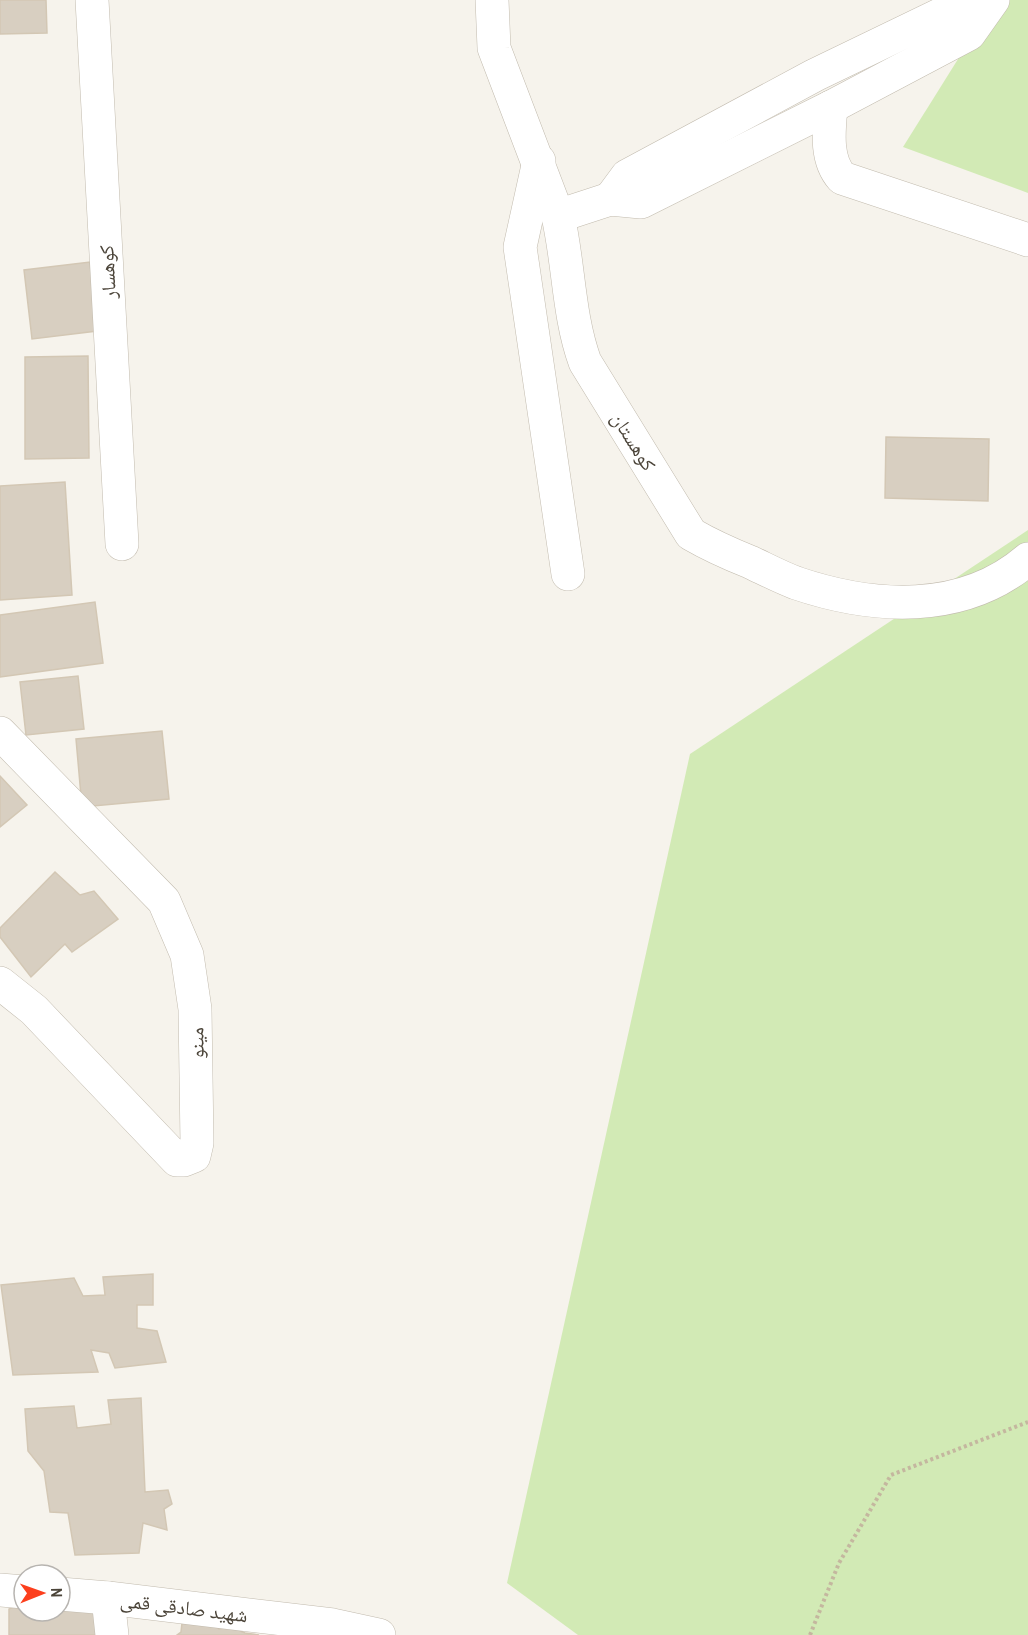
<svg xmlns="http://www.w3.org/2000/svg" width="1028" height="1635" font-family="'Archivo Narrow','Noto Naskh Arabic',sans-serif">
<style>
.green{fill:#d2eab5}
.building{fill:#d8cfc1;stroke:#d3c7b4;stroke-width:1.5}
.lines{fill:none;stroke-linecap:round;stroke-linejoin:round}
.minor-casing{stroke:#c2bbae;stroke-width:34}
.path{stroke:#c4b79f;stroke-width:4;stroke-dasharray:3 3;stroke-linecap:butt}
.minor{stroke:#fff;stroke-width:33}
.labels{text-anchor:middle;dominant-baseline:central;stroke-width:4.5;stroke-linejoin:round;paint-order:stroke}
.street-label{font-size:20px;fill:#4b4439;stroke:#fff}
</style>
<rect width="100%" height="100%" fill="#f6f3ec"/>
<!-- green -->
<g class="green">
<path d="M 995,0 L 1028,0 L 1028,193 L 903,147 Z"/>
<path d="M 1028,530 L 1028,1635 L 578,1635 L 507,1583 L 690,754 Z"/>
</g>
<!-- building -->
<g class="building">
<path d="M 0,0 L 46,0 L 47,33 L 0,34 Z"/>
<path d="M 90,262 L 97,331 L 32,339 L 24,270 Z"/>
<path d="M 88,356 L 89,458 L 25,459 L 25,357 Z"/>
<path d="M 886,437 L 989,439 L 988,501 L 885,498 Z"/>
<path d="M 65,482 L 72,595 L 0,600 L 0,486 Z"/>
<path d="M 95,602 L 103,663 L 0,677 L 0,615 Z"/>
<path d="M 78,676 L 84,729 L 26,735 L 20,682 Z"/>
<path d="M 162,731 L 169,799 L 82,807 L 76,739 Z"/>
<path d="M 0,776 L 27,805 L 0,827 Z"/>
<path d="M 55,872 L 80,895 L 94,891 L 118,919 L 72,952 L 65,944 L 31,977 L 0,937 L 0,928 Z"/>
<path d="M 153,1274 L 153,1305 L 137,1305 L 137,1328 L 157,1331 L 166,1362 L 115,1368 L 109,1353 L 91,1350 L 98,1372 L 13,1375 L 1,1285 L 74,1278 L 83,1296 L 105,1295 L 103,1277 Z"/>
<path d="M 141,1398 L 145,1492 L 168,1490 L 172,1504 L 164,1509 L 167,1530 L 143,1523 L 139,1553 L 75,1555 L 68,1513 L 50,1512 L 44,1471 L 28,1451 L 25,1409 L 74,1406 L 77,1428 L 111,1424 L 108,1400 Z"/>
<path d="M 60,1596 L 96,1607 L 100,1635 L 9,1635 L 9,1609 L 24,1603 L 24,1611 L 60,1611 Z"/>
<path d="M 182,1623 L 214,1623 L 219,1629 L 231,1627 L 245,1633 L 259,1635 L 177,1635 L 181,1632 Z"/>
</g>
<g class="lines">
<!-- minor casing -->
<g class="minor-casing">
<g id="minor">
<path d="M 92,0 L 122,544"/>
<path d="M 492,0 L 494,48 L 558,216 C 569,264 568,315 585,362 L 691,534 C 710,545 730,554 750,562 C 765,569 780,577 796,583 C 873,609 963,615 1028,559"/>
<path d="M 831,107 C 829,130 825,159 842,178 L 1028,240"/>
<path d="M 539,161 L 520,247 L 568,574"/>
<path d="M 610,199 L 627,176 L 815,75 L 956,7 L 987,6"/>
<path d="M 558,216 L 610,199 L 641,202 L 831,107 L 969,34 L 993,0"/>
<path d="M 0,733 L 164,901 L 187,955 L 195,1009 L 197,1143 L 194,1156 L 184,1160 L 177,1160 L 34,1010 L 0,983"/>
<path d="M 0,1590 L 24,1592"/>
<path d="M 60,1594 L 108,1598 L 333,1625 L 379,1635"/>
<path d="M 108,1598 L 112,1635"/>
</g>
</g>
<!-- path -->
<path class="path" d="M 810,1635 L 839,1563 L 891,1475 L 1028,1422"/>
<!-- minor -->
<use href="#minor" class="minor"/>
</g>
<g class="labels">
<!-- street labels -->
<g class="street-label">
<text transform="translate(107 272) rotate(-93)">کوهسار</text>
<text transform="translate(634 441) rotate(58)">کوهستان</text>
<text transform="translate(196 1043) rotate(-91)">مینو</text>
<text transform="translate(184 1607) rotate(7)">شهید صادقی قمی</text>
</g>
</g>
<!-- north arrow -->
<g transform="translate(42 1593) rotate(89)"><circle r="28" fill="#ffffff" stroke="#b7b4b0" stroke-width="1.5"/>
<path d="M0-4.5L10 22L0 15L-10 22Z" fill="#fc3f1d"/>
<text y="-9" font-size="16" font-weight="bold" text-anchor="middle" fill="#4b4439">N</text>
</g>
</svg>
